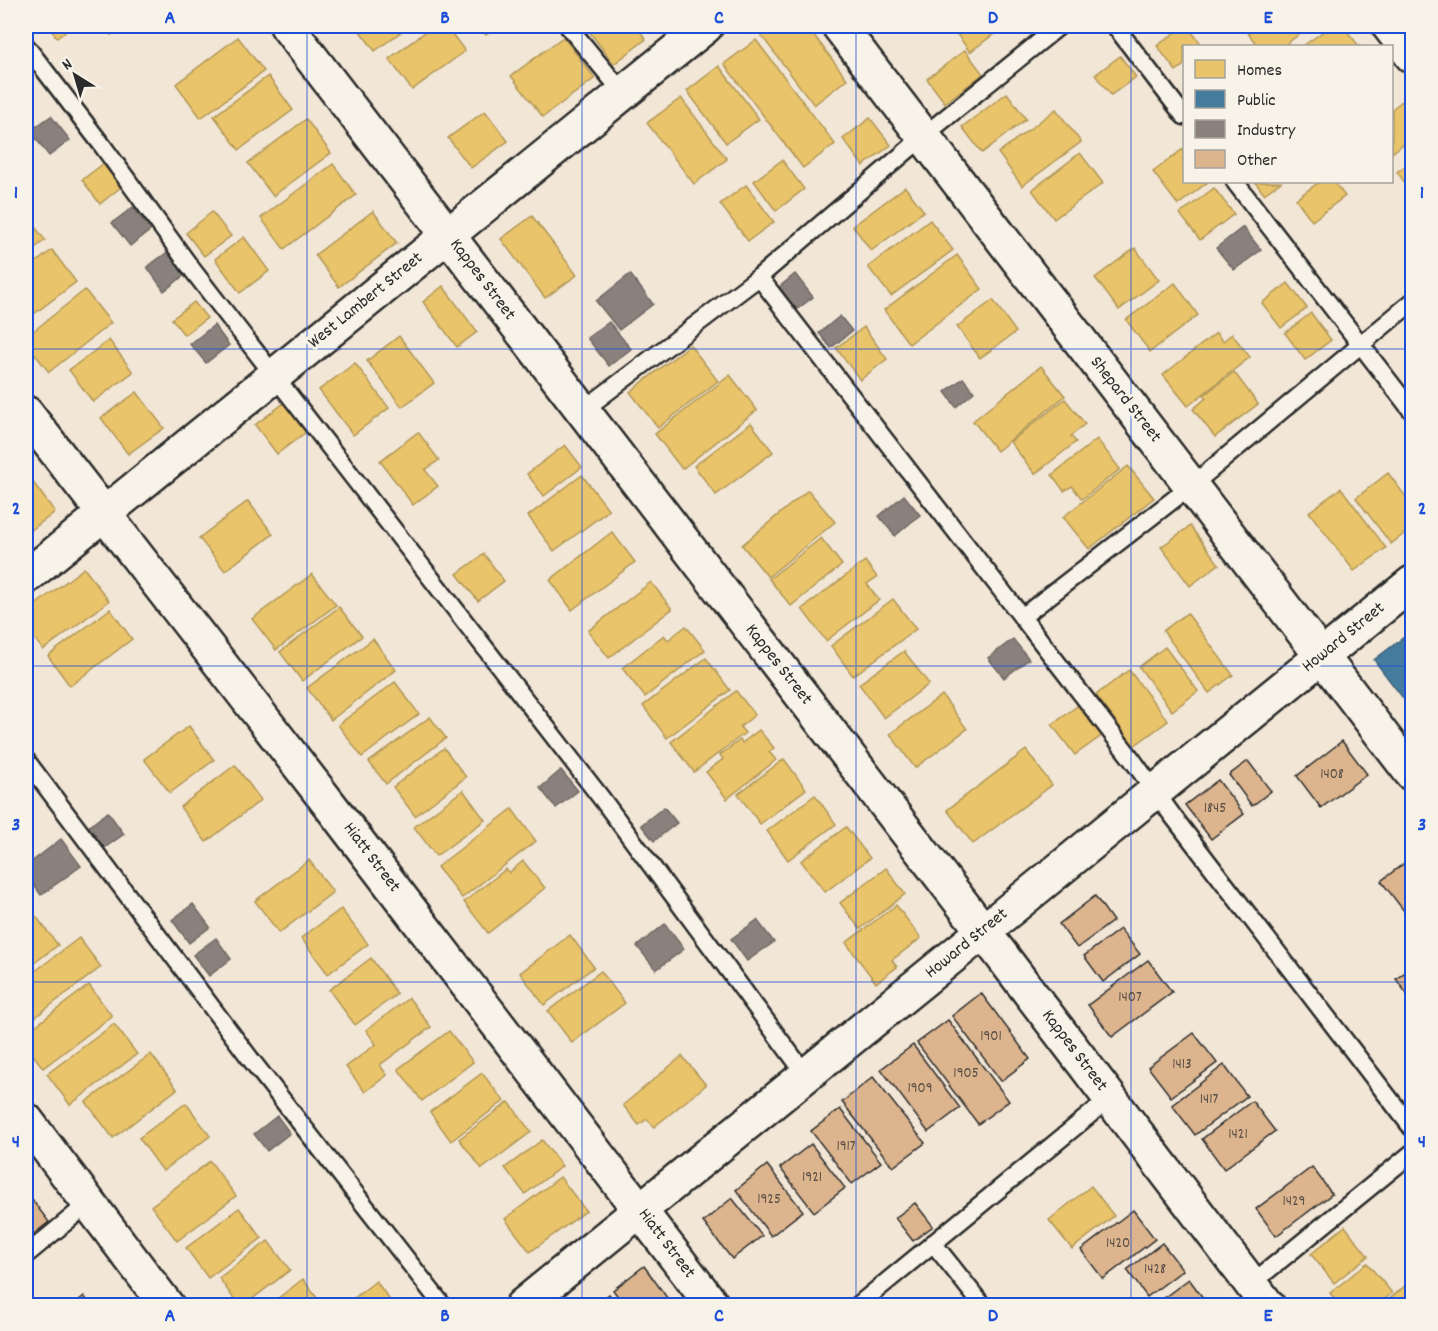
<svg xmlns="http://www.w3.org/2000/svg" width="1438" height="1331" font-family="Dekko,sans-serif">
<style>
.homes{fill:#e9c46a;stroke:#b09657;stroke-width:1.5}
.public{fill:#457b9d;stroke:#3d637b;stroke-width:1.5}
.industry{fill:#8a817c;stroke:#6e6764;stroke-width:1.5}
.building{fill:#dcb48d;stroke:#2b2b2b;stroke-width:1.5}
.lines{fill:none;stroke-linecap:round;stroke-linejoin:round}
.lane-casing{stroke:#2b2b2b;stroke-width:21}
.street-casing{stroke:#2b2b2b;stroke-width:38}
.secondary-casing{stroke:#2b2b2b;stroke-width:38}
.lane{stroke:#f7f3e8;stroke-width:16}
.street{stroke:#f7f3e8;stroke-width:33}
.secondary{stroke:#f7f3e8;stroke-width:33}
.grid{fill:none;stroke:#1d4ed8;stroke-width:1.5;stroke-opacity:0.55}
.labels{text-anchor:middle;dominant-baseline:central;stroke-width:6;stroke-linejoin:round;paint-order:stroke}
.number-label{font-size:15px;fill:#574d44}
.street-label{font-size:18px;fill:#2b2b2b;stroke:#f7f3e8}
.neatline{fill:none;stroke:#1d4ed8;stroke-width:2}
.grid-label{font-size:20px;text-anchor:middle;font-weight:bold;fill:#1d4ed8}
</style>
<rect width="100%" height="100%" fill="#f2e6d6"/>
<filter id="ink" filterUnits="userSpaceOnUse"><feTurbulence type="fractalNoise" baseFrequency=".0167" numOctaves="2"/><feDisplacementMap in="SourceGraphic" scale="12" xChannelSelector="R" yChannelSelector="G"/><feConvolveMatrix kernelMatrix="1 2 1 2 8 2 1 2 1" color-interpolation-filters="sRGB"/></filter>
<g filter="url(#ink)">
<!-- homes -->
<g class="homes">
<path d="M 48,26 L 73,26 L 57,38 Z"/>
<path d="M 104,26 L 125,26 L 111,35 Z"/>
<path d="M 356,26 L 409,26 L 375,51 Z"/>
<path d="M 433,26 L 446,26 L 465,51 L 412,90 L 389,59 Z"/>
<path d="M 479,26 L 498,26 L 486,35 Z"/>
<path d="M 585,26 L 636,26 L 646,39 L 614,64 Z"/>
<path d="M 774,26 L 807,26 L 847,79 L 814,105 L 761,35 Z"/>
<path d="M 932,26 L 951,26 L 939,34 Z"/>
<path d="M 966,26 L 988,26 L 994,34 L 970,52 L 956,33 Z"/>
<path d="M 1184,26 L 1187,26 L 1203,46 L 1184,46 L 1184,65 L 1176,71 L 1157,46 Z"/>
<path d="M 1245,26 L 1311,26 L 1283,46 L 1258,46 L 1243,27 Z"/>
<path d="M 1331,26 L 1343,26 L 1359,46 L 1303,46 Z"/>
<path d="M 238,37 L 264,71 L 201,118 L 176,84 Z"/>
<path d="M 563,37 L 595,78 L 543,117 L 511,76 Z"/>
<path d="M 756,40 L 835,144 L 803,168 L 724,64 Z"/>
<path d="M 965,50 L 983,74 L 945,103 L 927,79 Z"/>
<path d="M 1120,56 L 1136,77 L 1111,95 L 1095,75 Z"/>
<path d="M 719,66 L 759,119 L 726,143 L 687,91 Z"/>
<path d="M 268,76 L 293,110 L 239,150 L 214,116 Z"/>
<path d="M 1007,93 L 1026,119 L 982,153 L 962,127 Z"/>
<path d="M 681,98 L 727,159 L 694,184 L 647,123 Z"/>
<path d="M 1402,101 L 1412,115 L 1412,137 L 1392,153 L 1392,109 Z"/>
<path d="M 1056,109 L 1081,142 L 1022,186 L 998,153 Z"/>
<path d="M 485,111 L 508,141 L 471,168 L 448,138 Z"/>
<path d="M 870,118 L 891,145 L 863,166 L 843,139 Z"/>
<path d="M 306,119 L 331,153 L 273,196 L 248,163 Z"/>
<path d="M 1183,149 L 1184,182 L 1208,182 L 1178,205 L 1153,172 Z"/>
<path d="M 1080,153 L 1103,183 L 1054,219 L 1032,190 Z"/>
<path d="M 782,160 L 804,189 L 776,211 L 754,181 Z"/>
<path d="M 1412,161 L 1412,193 L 1397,172 Z"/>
<path d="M 103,164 L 121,187 L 100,204 L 82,180 Z"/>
<path d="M 333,164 L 356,195 L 284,249 L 261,218 Z"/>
<path d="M 1255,182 L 1281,182 L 1264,194 Z"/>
<path d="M 1319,182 L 1334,182 L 1345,196 L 1312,221 L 1296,199 Z"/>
<path d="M 746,185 L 774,222 L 748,241 L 720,204 Z"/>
<path d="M 905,187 L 924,211 L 871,251 L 853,226 Z"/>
<path d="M 1214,188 L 1234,214 L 1200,240 L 1180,214 Z"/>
<path d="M 373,211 L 397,243 L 339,287 L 315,255 Z"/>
<path d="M 212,212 L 231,236 L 204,256 L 186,233 Z"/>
<path d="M 26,215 L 45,240 L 26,255 Z"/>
<path d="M 532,216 L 577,275 L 545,298 L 501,239 Z"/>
<path d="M 930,220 L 953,250 L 891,296 L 868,267 Z"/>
<path d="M 244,237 L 269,271 L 240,293 L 215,259 Z"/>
<path d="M 1135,248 L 1159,280 L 1119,310 L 1095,278 Z"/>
<path d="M 52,250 L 76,282 L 26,320 L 26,270 Z"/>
<path d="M 957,255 L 982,289 L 909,344 L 884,310 Z"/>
<path d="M 1175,283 L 1198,315 L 1150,352 L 1126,320 Z"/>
<path d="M 1288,283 L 1307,308 L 1281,328 L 1262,303 Z"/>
<path d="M 443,286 L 477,332 L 457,347 L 423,302 Z"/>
<path d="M 85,290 L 111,323 L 49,372 L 26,343 L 26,337 Z"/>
<path d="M 993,300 L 1016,332 L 980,358 L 957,327 Z"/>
<path d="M 194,302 L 207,318 L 184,335 L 172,319 Z"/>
<path d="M 1311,313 L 1331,340 L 1305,360 L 1285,333 Z"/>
<path d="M 864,327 L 887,359 L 860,380 L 836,348 Z"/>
<path d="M 1216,333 L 1223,341 L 1232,334 L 1250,357 L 1188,406 L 1163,375 Z"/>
<path d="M 399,336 L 434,383 L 402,407 L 367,361 Z"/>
<path d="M 109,340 L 133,372 L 93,402 L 69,370 Z"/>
<path d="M 690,345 L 718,381 L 658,428 L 630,392 Z"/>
<path d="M 355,363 L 389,408 L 353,435 L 319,390 Z"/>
<path d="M 1041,366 L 1065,396 L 997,451 L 973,421 Z"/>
<path d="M 1234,372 L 1258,404 L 1215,437 L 1193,409 L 1206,398 L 1204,395 Z"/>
<path d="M 730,375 L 757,410 L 682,469 L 655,434 Z"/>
<path d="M 137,392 L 164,428 L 128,454 L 101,418 Z"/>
<path d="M 1065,399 L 1085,424 L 1071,436 L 1076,442 L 1035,474 L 1010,442 Z"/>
<path d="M 288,400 L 310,429 L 277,454 L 255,425 Z"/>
<path d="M 751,423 L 773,452 L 716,495 L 694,466 Z"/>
<path d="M 418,432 L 439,460 L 425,470 L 438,486 L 413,505 L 380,461 Z"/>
<path d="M 1097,439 L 1120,469 L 1082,499 L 1072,486 L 1064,491 L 1052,475 Z"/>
<path d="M 565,445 L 582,467 L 544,496 L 527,474 Z"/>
<path d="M 1128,466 L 1154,498 L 1089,549 L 1063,517 Z"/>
<path d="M 1388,473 L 1412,505 L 1412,528 L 1391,544 L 1356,498 Z"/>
<path d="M 582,475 L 609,510 L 554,551 L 528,516 Z"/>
<path d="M 32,481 L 55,512 L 26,534 L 26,485 Z"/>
<path d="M 1341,488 L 1386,548 L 1354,571 L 1309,512 Z"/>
<path d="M 808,490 L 835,522 L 768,577 L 742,545 Z"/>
<path d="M 248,501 L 273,534 L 225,571 L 199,538 Z"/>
<path d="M 1190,526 L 1219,564 L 1190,586 L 1161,547 Z"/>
<path d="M 612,532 L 635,562 L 572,610 L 550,580 Z"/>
<path d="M 821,538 L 842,565 L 791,606 L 769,579 Z"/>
<path d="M 484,554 L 504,581 L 478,601 L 457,574 Z"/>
<path d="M 865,561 L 877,577 L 867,584 L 879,600 L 826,641 L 802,609 Z"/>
<path d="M 84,568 L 109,601 L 43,650 L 26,627 L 26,612 Z"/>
<path d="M 312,574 L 336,605 L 276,650 L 252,619 Z"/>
<path d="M 651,582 L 672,609 L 609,658 L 588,631 Z"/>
<path d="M 893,599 L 916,629 L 853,676 L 831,646 Z"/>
<path d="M 339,607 L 362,636 L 302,681 L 280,652 Z"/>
<path d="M 110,609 L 132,639 L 70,686 L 48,656 Z"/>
<path d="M 1187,613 L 1233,675 L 1209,693 L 1163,631 Z"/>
<path d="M 686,626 L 705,650 L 645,697 L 622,668 L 664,635 L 668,640 Z"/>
<path d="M 373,639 L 396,670 L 331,720 L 307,688 Z"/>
<path d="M 1165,647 L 1198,691 L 1172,711 L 1139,667 Z"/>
<path d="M 904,651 L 929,684 L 884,718 L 859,684 Z"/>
<path d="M 706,658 L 730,690 L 667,738 L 643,706 Z"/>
<path d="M 1129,670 L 1168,721 L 1134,746 L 1096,695 Z"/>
<path d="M 395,682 L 419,714 L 362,757 L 338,725 Z"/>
<path d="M 736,691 L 755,715 L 740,727 L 745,733 L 694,772 L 671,742 Z"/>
<path d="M 942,695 L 967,729 L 915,768 L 890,734 Z"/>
<path d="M 1081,703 L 1104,734 L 1075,755 L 1052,725 Z"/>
<path d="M 430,717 L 446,738 L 386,784 L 369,762 Z"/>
<path d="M 189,726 L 214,760 L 170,793 L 144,759 Z"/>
<path d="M 759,730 L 774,748 L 769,752 L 776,760 L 727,799 L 706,772 L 723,759 L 720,755 L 740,740 L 742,743 Z"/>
<path d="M 444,748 L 466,777 L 415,816 L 393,787 Z"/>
<path d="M 1026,750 L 1052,785 L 973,844 L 947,810 Z"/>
<path d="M 784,759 L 806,789 L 760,824 L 738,794 Z"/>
<path d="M 235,765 L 261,800 L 206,842 L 180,807 Z"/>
<path d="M 463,790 L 485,820 L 436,856 L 414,827 Z"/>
<path d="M 815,795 L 836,824 L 788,860 L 767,831 Z"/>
<path d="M 512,809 L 536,841 L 462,898 L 437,867 Z"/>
<path d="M 846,827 L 870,858 L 825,892 L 801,861 Z"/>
<path d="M 309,860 L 333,892 L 279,933 L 255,901 Z"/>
<path d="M 523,861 L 545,888 L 488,933 L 464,902 L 506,869 L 509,873 Z"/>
<path d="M 886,868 L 905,894 L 860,929 L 840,903 Z"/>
<path d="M 896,905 L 921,938 L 892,960 L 897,967 L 876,983 L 846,943 Z"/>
<path d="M 26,906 L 31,914 L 26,918 Z"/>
<path d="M 341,909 L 368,944 L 328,974 L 301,938 Z"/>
<path d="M 35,915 L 58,945 L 26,969 L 26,922 Z"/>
<path d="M 570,935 L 594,967 L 544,1005 L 520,973 Z"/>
<path d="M 79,938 L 101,967 L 26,1024 L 26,978 Z"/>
<path d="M 371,958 L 397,994 L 355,1025 L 329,990 Z"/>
<path d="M 601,971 L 625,1003 L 572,1043 L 548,1011 Z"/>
<path d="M 89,985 L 112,1016 L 43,1068 L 26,1045 L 26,1033 Z"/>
<path d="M 409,998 L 431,1027 L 380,1065 L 387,1075 L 365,1092 L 346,1067 L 376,1044 L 366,1030 Z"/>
<path d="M 114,1024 L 137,1054 L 70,1105 L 47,1074 Z"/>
<path d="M 449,1031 L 473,1062 L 422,1101 L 398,1069 Z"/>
<path d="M 151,1054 L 177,1089 L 113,1138 L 86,1102 Z"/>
<path d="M 682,1056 L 706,1085 L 654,1127 L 647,1119 L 639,1125 L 623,1105 Z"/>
<path d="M 482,1073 L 504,1101 L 451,1141 L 430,1112 Z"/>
<path d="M 509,1102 L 531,1132 L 482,1169 L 459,1139 Z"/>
<path d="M 186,1103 L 210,1136 L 163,1171 L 139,1138 Z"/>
<path d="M 542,1140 L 562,1166 L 525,1194 L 505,1168 Z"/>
<path d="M 210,1161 L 236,1196 L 177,1241 L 151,1206 Z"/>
<path d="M 560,1177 L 586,1211 L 530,1252 L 505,1219 Z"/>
<path d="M 1091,1186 L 1114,1216 L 1072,1249 L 1049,1220 Z"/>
<path d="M 239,1208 L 262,1238 L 208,1278 L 186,1248 Z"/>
<path d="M 1345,1226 L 1368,1256 L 1334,1283 L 1311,1254 Z"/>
<path d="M 268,1241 L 290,1270 L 243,1306 L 239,1306 L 219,1278 Z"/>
<path d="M 1367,1263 L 1392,1293 L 1377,1306 L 1340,1306 L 1330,1293 Z"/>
<path d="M 303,1279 L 323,1306 L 268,1306 Z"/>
<path d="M 376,1281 L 394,1306 L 350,1306 L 348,1303 Z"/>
<path d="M 1411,1281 L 1412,1283 L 1412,1306 L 1381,1306 Z"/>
</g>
<!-- public -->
<path class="public" d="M 1412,631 L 1412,710 L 1374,660 Z"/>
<!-- industry -->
<g class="industry">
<path d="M 51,116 L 70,140 L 49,156 L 30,131 Z"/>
<path d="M 133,207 L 151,230 L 130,246 L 112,223 Z"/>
<path d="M 1243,227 L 1261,250 L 1234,270 L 1216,248 Z"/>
<path d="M 169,251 L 186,274 L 164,291 L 147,267 Z"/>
<path d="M 630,274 L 653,304 L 619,330 L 596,301 Z"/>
<path d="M 795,274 L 813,297 L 795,311 L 778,288 Z"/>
<path d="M 840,316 L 852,331 L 831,348 L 819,333 Z"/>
<path d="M 609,322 L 631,349 L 609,366 L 587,338 Z"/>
<path d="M 214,325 L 229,345 L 206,363 L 190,344 Z"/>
<path d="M 963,378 L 974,392 L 956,407 L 945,392 Z"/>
<path d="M 904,495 L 920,515 L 895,536 L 879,516 Z"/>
<path d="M 1013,639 L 1029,659 L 1004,678 L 988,658 Z"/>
<path d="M 561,770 L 578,791 L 556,808 L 540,788 Z"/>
<path d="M 664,807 L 677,823 L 654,841 L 641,825 Z"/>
<path d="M 108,812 L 124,834 L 103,849 L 87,828 Z"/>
<path d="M 61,839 L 81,866 L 41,895 L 26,874 L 26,866 Z"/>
<path d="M 193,904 L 210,927 L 189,943 L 172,920 Z"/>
<path d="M 757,920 L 774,942 L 747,961 L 731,939 Z"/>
<path d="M 665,924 L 684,949 L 656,970 L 637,946 Z"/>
<path d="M 216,938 L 231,959 L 209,976 L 193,955 Z"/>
<path d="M 277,1116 L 290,1133 L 267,1151 L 254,1134 Z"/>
</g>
<!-- building -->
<g class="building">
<path d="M 1342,741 L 1367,774 L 1321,808 L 1297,776 Z"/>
<path d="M 1248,761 L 1271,791 L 1252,806 L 1229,775 Z"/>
<path d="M 1218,780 L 1244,814 L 1211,839 L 1185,805 Z"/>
<path d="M 1412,857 L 1412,904 L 1404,911 L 1381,881 Z"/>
<path d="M 1095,896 L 1113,921 L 1077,948 L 1059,924 Z"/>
<path d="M 1120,929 L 1140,954 L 1103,982 L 1084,956 Z"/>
<path d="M 1148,960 L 1172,992 L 1112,1037 L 1088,1005 Z"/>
<path d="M 1412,967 L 1412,1001 L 1396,979 Z"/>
<path d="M 981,993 L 1030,1059 L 1001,1081 L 952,1016 Z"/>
<path d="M 948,1020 L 1009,1101 L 978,1124 L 917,1043 Z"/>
<path d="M 1194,1033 L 1217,1063 L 1171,1097 L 1148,1067 Z"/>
<path d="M 913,1045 L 960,1108 L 928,1132 L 881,1069 Z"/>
<path d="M 1224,1065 L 1247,1096 L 1195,1135 L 1172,1105 Z"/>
<path d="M 873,1077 L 925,1143 L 893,1167 L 842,1102 Z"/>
<path d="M 1252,1101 L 1275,1131 L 1224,1169 L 1202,1139 Z"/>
<path d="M 840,1109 L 881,1162 L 852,1184 L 811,1131 Z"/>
<path d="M 811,1144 L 845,1188 L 814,1212 L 780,1168 Z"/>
<path d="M 767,1165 L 803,1211 L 771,1236 L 736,1190 Z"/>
<path d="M 1312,1167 L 1332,1194 L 1276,1236 L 1256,1209 Z"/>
<path d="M 26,1192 L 49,1222 L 26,1240 Z"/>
<path d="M 732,1198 L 762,1236 L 732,1259 L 703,1222 Z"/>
<path d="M 915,1203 L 933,1226 L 913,1241 L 895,1218 Z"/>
<path d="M 1133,1210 L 1155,1239 L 1103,1279 L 1081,1250 Z"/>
<path d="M 1162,1243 L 1183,1270 L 1147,1297 L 1127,1270 Z"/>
<path d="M 644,1266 L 673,1306 L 625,1306 L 613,1290 Z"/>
<path d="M 1189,1279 L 1209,1306 L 1153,1306 Z"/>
<path d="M 609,1294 L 618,1306 L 594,1306 Z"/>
<path d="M 84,1296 L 91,1306 L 72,1306 Z"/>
</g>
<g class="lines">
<!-- lane casing -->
<g class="lane-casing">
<g id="lane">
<path d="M 568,26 L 623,93"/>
<path d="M 1115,26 L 1184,116"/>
<path d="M 26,46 L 102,145 L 194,272 L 602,799 L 806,1075"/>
<path d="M 1235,182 L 1412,411"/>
<path d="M 759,277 L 1131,758 L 1172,815 L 1412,1128"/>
<path d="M 582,411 L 759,277 L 937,125 L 1059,26"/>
<path d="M 1022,617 L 1191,486 L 1412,302"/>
<path d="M 26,760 L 252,1061 L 443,1306"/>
<path d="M 933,1243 L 983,1306"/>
<path d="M 26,1255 L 89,1203"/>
<path d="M 1251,1284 L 1412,1153"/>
<path d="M 857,1306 L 1110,1098"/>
</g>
</g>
<!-- street casing -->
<g class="street-casing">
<g id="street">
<path d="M 287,26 L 983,931 L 1268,1306"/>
<path d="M 839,26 L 1412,774"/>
<path d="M 1389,26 L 1412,56"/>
<path d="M 26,413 L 336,813 L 713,1306"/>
<path d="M 26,577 L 706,26"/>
<path d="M 522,1306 L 1412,583"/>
</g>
</g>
<!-- secondary casing -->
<g class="secondary-casing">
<path id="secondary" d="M 26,1120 L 167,1306"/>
</g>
<!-- lane -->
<use href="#lane" class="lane"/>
<!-- street -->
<use href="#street" class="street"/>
<!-- secondary -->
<use href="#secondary" class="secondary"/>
</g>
</g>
<!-- grid -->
<path class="grid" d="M 307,26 L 307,1306M 582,26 L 582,1306M 856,26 L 856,1306M 1131,26 L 1131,1306M 26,349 L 1412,349M 26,666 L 1412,666M 26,982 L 1412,982"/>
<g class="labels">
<!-- number labels -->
<g class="number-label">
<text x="1332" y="775">1408</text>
<text x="1215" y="809">1845</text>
<text x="1130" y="998">1407</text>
<text x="991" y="1037">1901</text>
<text x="1182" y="1065">1413</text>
<text x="966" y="1074">1905</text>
<text x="920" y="1089">1909</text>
<text x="1209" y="1100">1417</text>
<text x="1238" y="1135">1421</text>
<text x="846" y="1147">1917</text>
<text x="812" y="1178">1921</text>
<text x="769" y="1200">1925</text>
<text x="1294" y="1202">1429</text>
<text x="1118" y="1244">1420</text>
<text x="1155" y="1270">1428</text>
</g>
<!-- street labels -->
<g class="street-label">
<text transform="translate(482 280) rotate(53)">Kappes Street</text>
<text transform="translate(366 301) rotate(-39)">West Lambert Street</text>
<text transform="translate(1125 400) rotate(52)">Shepard Street</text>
<text transform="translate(1344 638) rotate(-39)">Howard Street</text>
<text transform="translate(778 665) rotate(52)">Kappes Street</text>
<text transform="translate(371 858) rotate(53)">Hiatt Street</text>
<text transform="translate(967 944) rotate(-39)">Howard Street</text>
<text transform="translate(1074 1051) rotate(53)">Kappes Street</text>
<text transform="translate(666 1244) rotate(53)">Hiatt Street</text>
</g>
</g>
<!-- margin -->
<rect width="1438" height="1331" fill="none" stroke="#f7f3e8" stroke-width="66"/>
<!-- legend -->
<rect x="1183" y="45" width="210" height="138" fill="#f7f3e8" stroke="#a5a39c" stroke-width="1.5"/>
<rect x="1195" y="60" width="30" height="18" fill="#e9c46a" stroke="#a5a39c" stroke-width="1.5"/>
<text x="1237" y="75" font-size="18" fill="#2b2b2b">Homes</text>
<rect x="1195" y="90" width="30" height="18" fill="#457b9d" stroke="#a5a39c" stroke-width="1.5"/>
<text x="1237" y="105" font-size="18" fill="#2b2b2b">Public</text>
<rect x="1195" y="120" width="30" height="18" fill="#8a817c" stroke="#a5a39c" stroke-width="1.5"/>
<text x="1237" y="135" font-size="18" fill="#2b2b2b">Industry</text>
<rect x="1195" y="150" width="30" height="18" fill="#dcb48d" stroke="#a5a39c" stroke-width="1.5"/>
<text x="1237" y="165" font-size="18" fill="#2b2b2b">Other</text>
<!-- north arrow -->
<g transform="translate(75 75) rotate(323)" stroke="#f7f3e8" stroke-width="4.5" paint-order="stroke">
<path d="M0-4.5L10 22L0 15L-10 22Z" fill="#2b2b2b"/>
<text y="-9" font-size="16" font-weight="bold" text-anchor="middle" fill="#2b2b2b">N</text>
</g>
<rect x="33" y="33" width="1372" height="1265" class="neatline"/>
<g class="grid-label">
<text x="170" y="23">A</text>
<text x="445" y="23">B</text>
<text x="719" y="23">C</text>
<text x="993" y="23">D</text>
<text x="1268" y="23">E</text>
<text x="16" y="198">1</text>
<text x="1422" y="198">1</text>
<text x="16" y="514">2</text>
<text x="1422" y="514">2</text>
<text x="16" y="830">3</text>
<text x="1422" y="830">3</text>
<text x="16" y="1147">4</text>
<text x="1422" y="1147">4</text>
<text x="170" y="1321">A</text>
<text x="445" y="1321">B</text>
<text x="719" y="1321">C</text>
<text x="993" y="1321">D</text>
<text x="1268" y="1321">E</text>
</g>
</svg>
